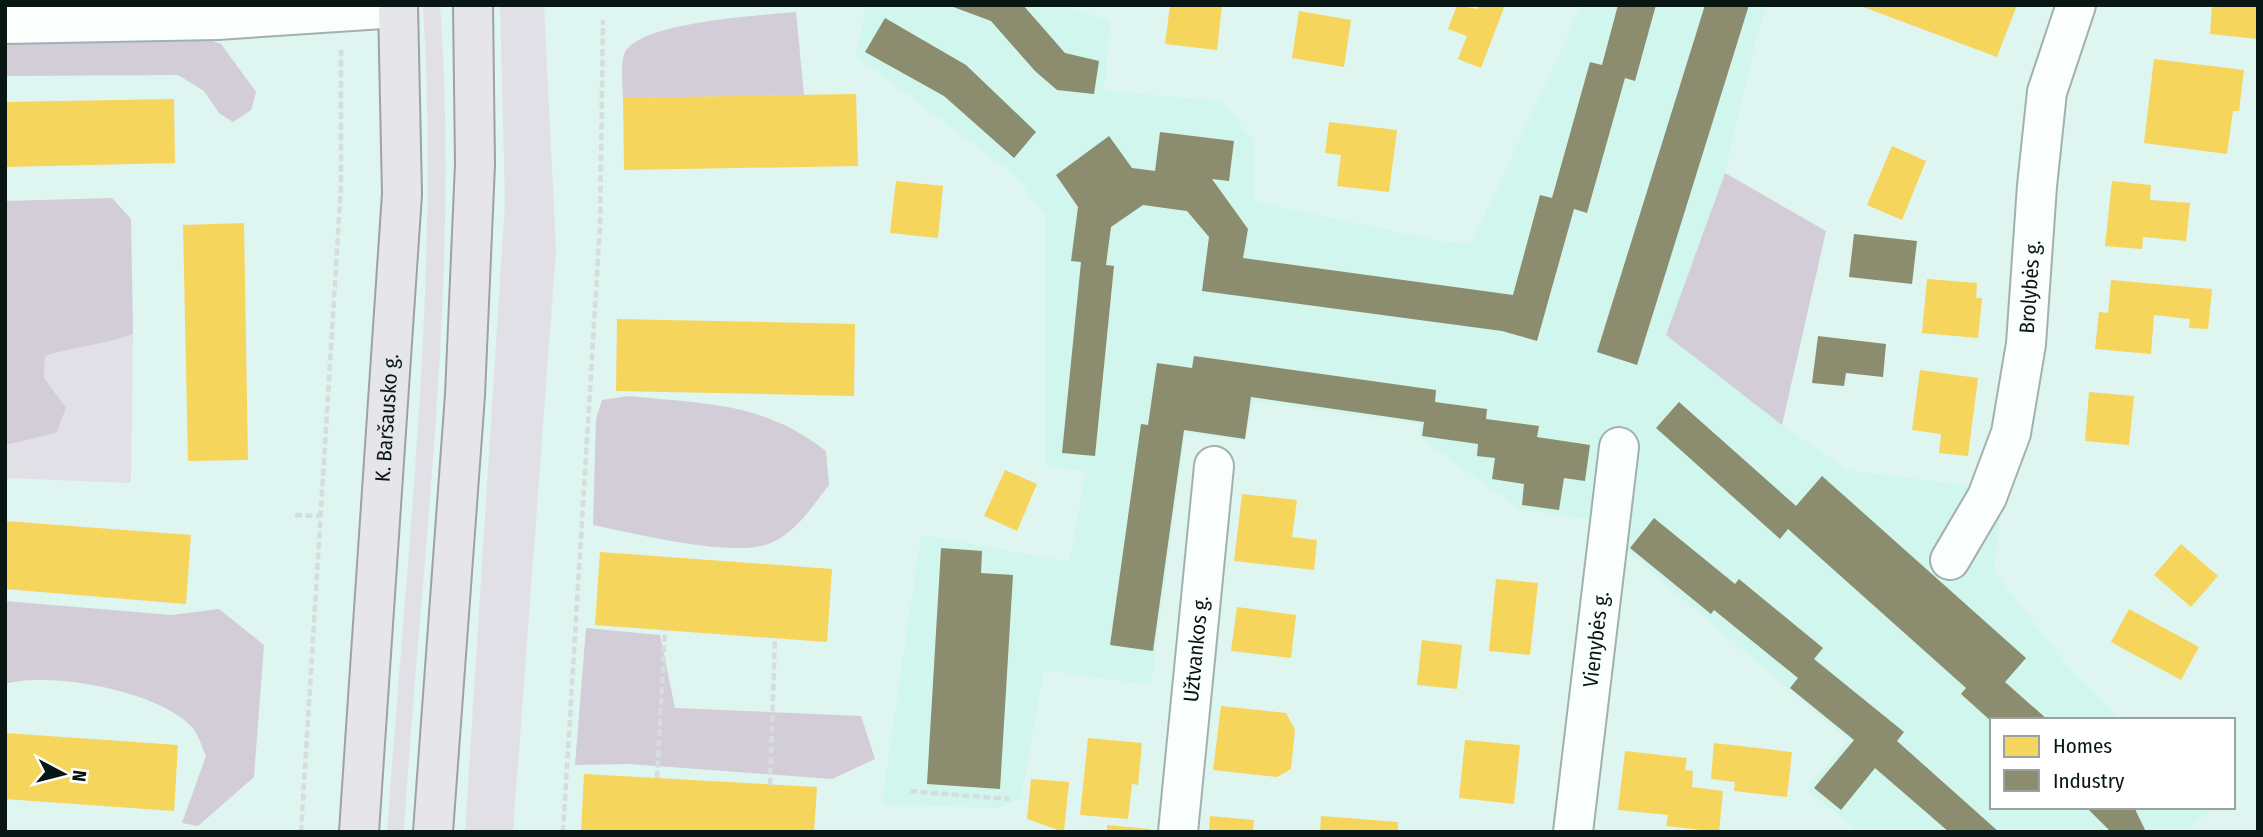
<svg xmlns="http://www.w3.org/2000/svg" width="2263" height="837" font-family="'Fira Sans Condensed',sans-serif">
<style>
.built{fill:#d0f6ee}
.green{fill:#e2e0e7}
.forest{fill:#d3cdd7}
.homes{fill:#f6d55c}
.industry{fill:#8c8c6e}
.lines{fill:none;stroke-linecap:round;stroke-linejoin:round}
.street-casing{stroke:#a1b1ae;stroke-width:42}
.primary-casing{stroke:#9fa1a5;stroke-width:42}
.path{stroke:#d6dddc;stroke-width:4.5;stroke-dasharray:7 3.5;stroke-linecap:butt}
.street{stroke:#fafefd;stroke-width:38}
.primary{stroke:#e6e5e8;stroke-width:38}
.labels{text-anchor:middle;dominant-baseline:central;stroke-width:7;stroke-linejoin:round;paint-order:stroke}
.street-label{font-size:21px;fill:#081714;stroke:#fff}
</style>
<rect width="100%" height="100%" fill="#dff5f0"/>
<!-- built -->
<path class="built" d="M 866,5 L 1064,5 L 1110,22 L 1104,91 L 1223,101 L 1254,142 L 1253,201 L 1439,241 L 1471,244 L 1582,5 L 1767,5 L 1756,39 L 1725,173 L 1666,335 L 1782,425 L 1847,470 L 2003,490 L 1994,571 L 2072,672 L 2122,720 L 1992,720 L 1992,807 L 2214,807 L 2190,828 L 2190,832 L 1859,832 L 1807,789 L 1848,740 L 1591,520 L 1520,509 L 1419,437 L 1421,424 L 1254,401 L 1245,441 L 1185,433 L 1151,685 L 1044,670 L 1021,798 L 999,808 L 882,804 L 921,535 L 1069,562 L 1086,471 L 1046,466 L 1046,217 L 1016,176 L 856,56 Z"/>
<!-- green -->
<g class="green">
<path d="M 423,5 L 440,5 C 460,280 421,558 404,832 L 387,832 C 406,560 440,277 423,5 Z"/>
<path d="M 500,5 L 544,5 L 556,250 L 513,832 L 465,832 L 505,201 Z"/>
<path d="M 133,334 L 131,483 L 5,478 L 5,445 L 56,433 L 44,378 L 45,356 C 74,346 104,345 133,334 Z"/>
</g>
<!-- forest -->
<g class="forest">
<path d="M 796,12 L 804,95 L 623,98 C 623,85 620,67 624,55 C 633,22 764,15 796,12 Z"/>
<path d="M 5,37 L 201,37 L 221,44 L 256,92 L 251,110 L 233,122 L 219,113 L 204,91 L 178,75 L 5,76 Z"/>
<path d="M 1725,173 L 1826,231 L 1782,425 L 1666,335 Z"/>
<path d="M 112,198 L 131,219 L 133,334 C 104,345 75,346 45,356 L 44,378 L 66,408 L 56,433 L 5,445 L 5,201 Z"/>
<path d="M 629,396 C 705,404 764,402 826,451 L 829,485 C 813,505 797,531 773,542 C 737,560 634,533 593,525 L 596,419 L 602,400 Z"/>
<path d="M 5,601 L 171,615 L 219,609 L 264,645 L 254,777 L 198,826 L 182,823 L 206,756 C 202,747 198,734 192,727 C 159,691 50,671 5,684 Z"/>
<path d="M 586,628 L 660,635 L 675,708 L 861,716 L 875,759 L 832,779 L 629,764 L 575,765 Z"/>
</g>
<!-- homes -->
<g class="homes">
<path d="M 1170,5 L 1222,5 L 1217,50 L 1165,44 Z"/>
<path d="M 1457,5 L 1478,9 L 1479,5 L 1505,5 L 1481,68 L 1458,59 L 1467,36 L 1448,29 Z"/>
<path d="M 1858,5 L 2017,5 L 1997,57 Z"/>
<path d="M 2212,5 L 2258,5 L 2258,39 L 2210,34 Z"/>
<path d="M 1299,11 L 1351,20 L 1344,67 L 1292,58 Z"/>
<path d="M 2154,59 L 2244,70 L 2239,111 L 2233,111 L 2227,154 L 2144,143 Z"/>
<path d="M 856,94 L 858,166 L 624,170 L 623,98 Z"/>
<path d="M 174,99 L 175,163 L 5,167 L 5,102 Z"/>
<path d="M 1329,122 L 1397,130 L 1389,192 L 1337,186 L 1341,155 L 1325,153 Z"/>
<path d="M 1892,146 L 1926,161 L 1902,220 L 1867,205 Z"/>
<path d="M 896,181 L 943,186 L 938,238 L 890,233 Z"/>
<path d="M 2112,181 L 2151,185 L 2150,200 L 2190,203 L 2186,241 L 2143,237 L 2142,249 L 2105,246 Z"/>
<path d="M 244,223 L 248,460 L 188,461 L 183,225 Z"/>
<path d="M 1927,279 L 1977,283 L 1976,298 L 1982,298 L 1978,338 L 1922,333 Z"/>
<path d="M 2111,280 L 2212,289 L 2208,329 L 2189,328 L 2190,319 L 2154,315 L 2151,354 L 2095,349 L 2099,312 L 2108,313 Z"/>
<path d="M 617,319 L 855,324 L 854,396 L 616,391 Z"/>
<path d="M 1920,370 L 1978,378 L 1968,456 L 1939,453 L 1941,434 L 1912,430 Z"/>
<path d="M 2089,392 L 2134,396 L 2129,445 L 2085,441 Z"/>
<path d="M 1005,470 L 1037,484 L 1017,531 L 984,516 Z"/>
<path d="M 1242,494 L 1297,500 L 1292,537 L 1317,540 L 1314,570 L 1234,561 Z"/>
<path d="M 5,521 L 191,535 L 186,604 L 5,589 Z"/>
<path d="M 2181,544 L 2218,576 L 2191,607 L 2154,575 Z"/>
<path d="M 600,552 L 832,569 L 827,642 L 595,625 Z"/>
<path d="M 1496,579 L 1538,583 L 1530,655 L 1489,651 Z"/>
<path d="M 1237,607 L 1296,615 L 1291,658 L 1231,651 Z"/>
<path d="M 2129,609 L 2199,647 L 2181,680 L 2111,642 Z"/>
<path d="M 1422,640 L 1462,645 L 1457,689 L 1417,685 Z"/>
<path d="M 1221,706 L 1286,713 L 1295,730 L 1291,769 L 1277,777 L 1213,770 Z"/>
<path d="M 5,733 L 178,745 L 174,811 L 5,799 Z"/>
<path d="M 1088,738 L 1142,743 L 1138,785 L 1132,784 L 1128,819 L 1080,815 Z"/>
<path d="M 1465,740 L 1520,745 L 1514,804 L 1459,798 Z"/>
<path d="M 1714,743 L 1792,752 L 1787,797 L 1734,791 L 1735,782 L 1711,779 Z"/>
<path d="M 1625,751 L 1687,758 L 1685,770 L 1693,771 L 1692,787 L 1723,791 L 1719,832 L 1666,826 L 1668,815 L 1618,810 Z"/>
<path d="M 584,774 L 817,787 L 814,832 L 581,832 Z"/>
<path d="M 1031,779 L 1069,782 L 1064,832 L 1027,819 Z"/>
<path d="M 1210,816 L 1254,820 L 1253,832 L 1209,832 Z"/>
<path d="M 1321,816 L 1398,822 L 1398,832 L 1320,832 Z"/>
<path d="M 1107,825 L 1150,829 L 1150,832 L 1107,832 Z"/>
</g>
<!-- industry -->
<g class="industry">
<path d="M 948,5 L 1023,5 L 1065,53 L 1099,61 L 1094,94 L 1057,90 L 1035,71 L 991,21 Z"/>
<path d="M 1618,5 L 1656,5 L 1635,81 L 1625,78 L 1587,213 L 1574,209 L 1537,341 L 1502,331 L 1202,291 L 1209,237 L 1187,211 L 1143,205 L 1111,227 L 1106,265 L 1114,266 L 1095,456 L 1062,453 L 1081,262 L 1071,261 L 1078,207 L 1056,175 L 1109,136 L 1132,168 L 1155,171 L 1160,132 L 1234,141 L 1229,181 L 1212,179 L 1248,229 L 1243,258 L 1513,295 L 1540,195 L 1552,198 L 1590,62 L 1602,65 Z"/>
<path d="M 1705,5 L 1749,5 L 1637,365 L 1597,352 Z"/>
<path d="M 885,18 L 966,65 L 1036,132 L 1014,158 L 944,96 L 865,52 Z"/>
<path d="M 1854,234 L 1917,241 L 1912,284 L 1849,277 Z"/>
<path d="M 1818,336 L 1886,344 L 1883,377 L 1846,373 L 1844,386 L 1812,383 Z"/>
<path d="M 1194,356 L 1436,390 L 1435,402 L 1487,409 L 1486,419 L 1539,426 L 1537,437 L 1590,445 L 1585,481 L 1564,478 L 1559,510 L 1522,505 L 1524,484 L 1492,479 L 1495,458 L 1477,456 L 1478,444 L 1422,436 L 1424,422 L 1251,397 L 1245,439 L 1184,430 L 1153,651 L 1110,645 L 1141,424 L 1148,425 L 1157,363 L 1192,368 Z"/>
<path d="M 1679,402 L 1796,506 L 1822,476 L 2026,658 L 2005,682 L 2048,720 L 1992,722 L 1961,694 L 1966,688 L 1788,529 L 1780,539 L 1656,428 Z"/>
<path d="M 1654,518 L 1735,584 L 1739,579 L 1823,648 L 1814,659 L 1904,732 L 1897,741 L 1999,832 L 1949,832 L 1875,768 L 1841,810 L 1814,788 L 1854,740 L 1790,688 L 1798,678 L 1714,610 L 1711,614 L 1630,548 Z"/>
<path d="M 941,548 L 982,551 L 981,573 L 1013,575 L 1000,789 L 927,784 Z"/>
<path d="M 2086,807 L 2134,807 L 2146,832 L 2111,832 Z"/>
</g>
<g class="lines">
<!-- street casing -->
<g class="street-casing">
<g id="street">
<path d="M 5,24 L 217,20 L 398,8"/>
<path id="s1" d="M 1950,560 L 1987,497 L 2011,433 L 2026,344 L 2037,186 L 2047,92 L 2076,5"/>
<path id="s2" d="M 1178,832 L 1214,466"/>
<path id="s3" d="M 1573,832 L 1619,447"/>
</g>
</g>
<!-- primary casing -->
<g class="primary-casing">
<g id="primary">
<path id="s4" d="M 359,832 L 402,194 L 398,5"/>
<path d="M 433,832 L 465,395 L 475,164 L 473,5"/>
</g>
</g>
<!-- path -->
<g class="path">
<path d="M 295,515 L 321,516"/>
<path d="M 657,778 L 665,630"/>
<path d="M 770,785 L 775,638"/>
<path d="M 910,791 L 1009,799"/>
<path d="M 301,832 L 341,186 L 341,50"/>
<path d="M 563,832 L 600,226 L 603,20"/>
</g>
<!-- street -->
<use href="#street" class="street"/>
<!-- primary -->
<use href="#primary" class="primary"/>
</g>
<g class="labels">
<!-- street labels -->
<g class="street-label">
<text stroke="none"><textPath href="#s1" startOffset="289">Brolybės g.</textPath></text>
<text stroke="none"><textPath href="#s4" startOffset="415">K. Baršausko g.</textPath></text>
<text stroke="none"><textPath href="#s3" startOffset="194">Vienybės g.</textPath></text>
<text stroke="none"><textPath href="#s2" startOffset="184">Užtvankos g.</textPath></text>
</g>
</g>
<!-- border -->
<rect width="2263" height="837" fill="none" stroke="#081714" stroke-width="14"/>
<!-- legend -->
<rect x="1990" y="718" width="245" height="91" fill="#ffffff" stroke="#9ca2a1" stroke-width="2"/>
<rect x="2004" y="736" width="35" height="21" fill="#f6d55c" stroke="#9ca2a1" stroke-width="2"/>
<text x="2053" y="753" font-size="21" fill="#081714">Homes</text>
<rect x="2004" y="770" width="35" height="21" fill="#8c8c6e" stroke="#9ca2a1" stroke-width="2"/>
<text x="2053" y="788" font-size="21" fill="#081714">Industry</text>
<!-- north arrow -->
<g transform="translate(63 774) rotate(97)" stroke="#ffffff" stroke-width="5" paint-order="stroke">
<path d="M0-5L12 26L0 18L-12 26Z" fill="#081714"/>
<text y="-10" font-size="19" font-weight="bold" text-anchor="middle" fill="#081714">N</text>
</g>
</svg>
